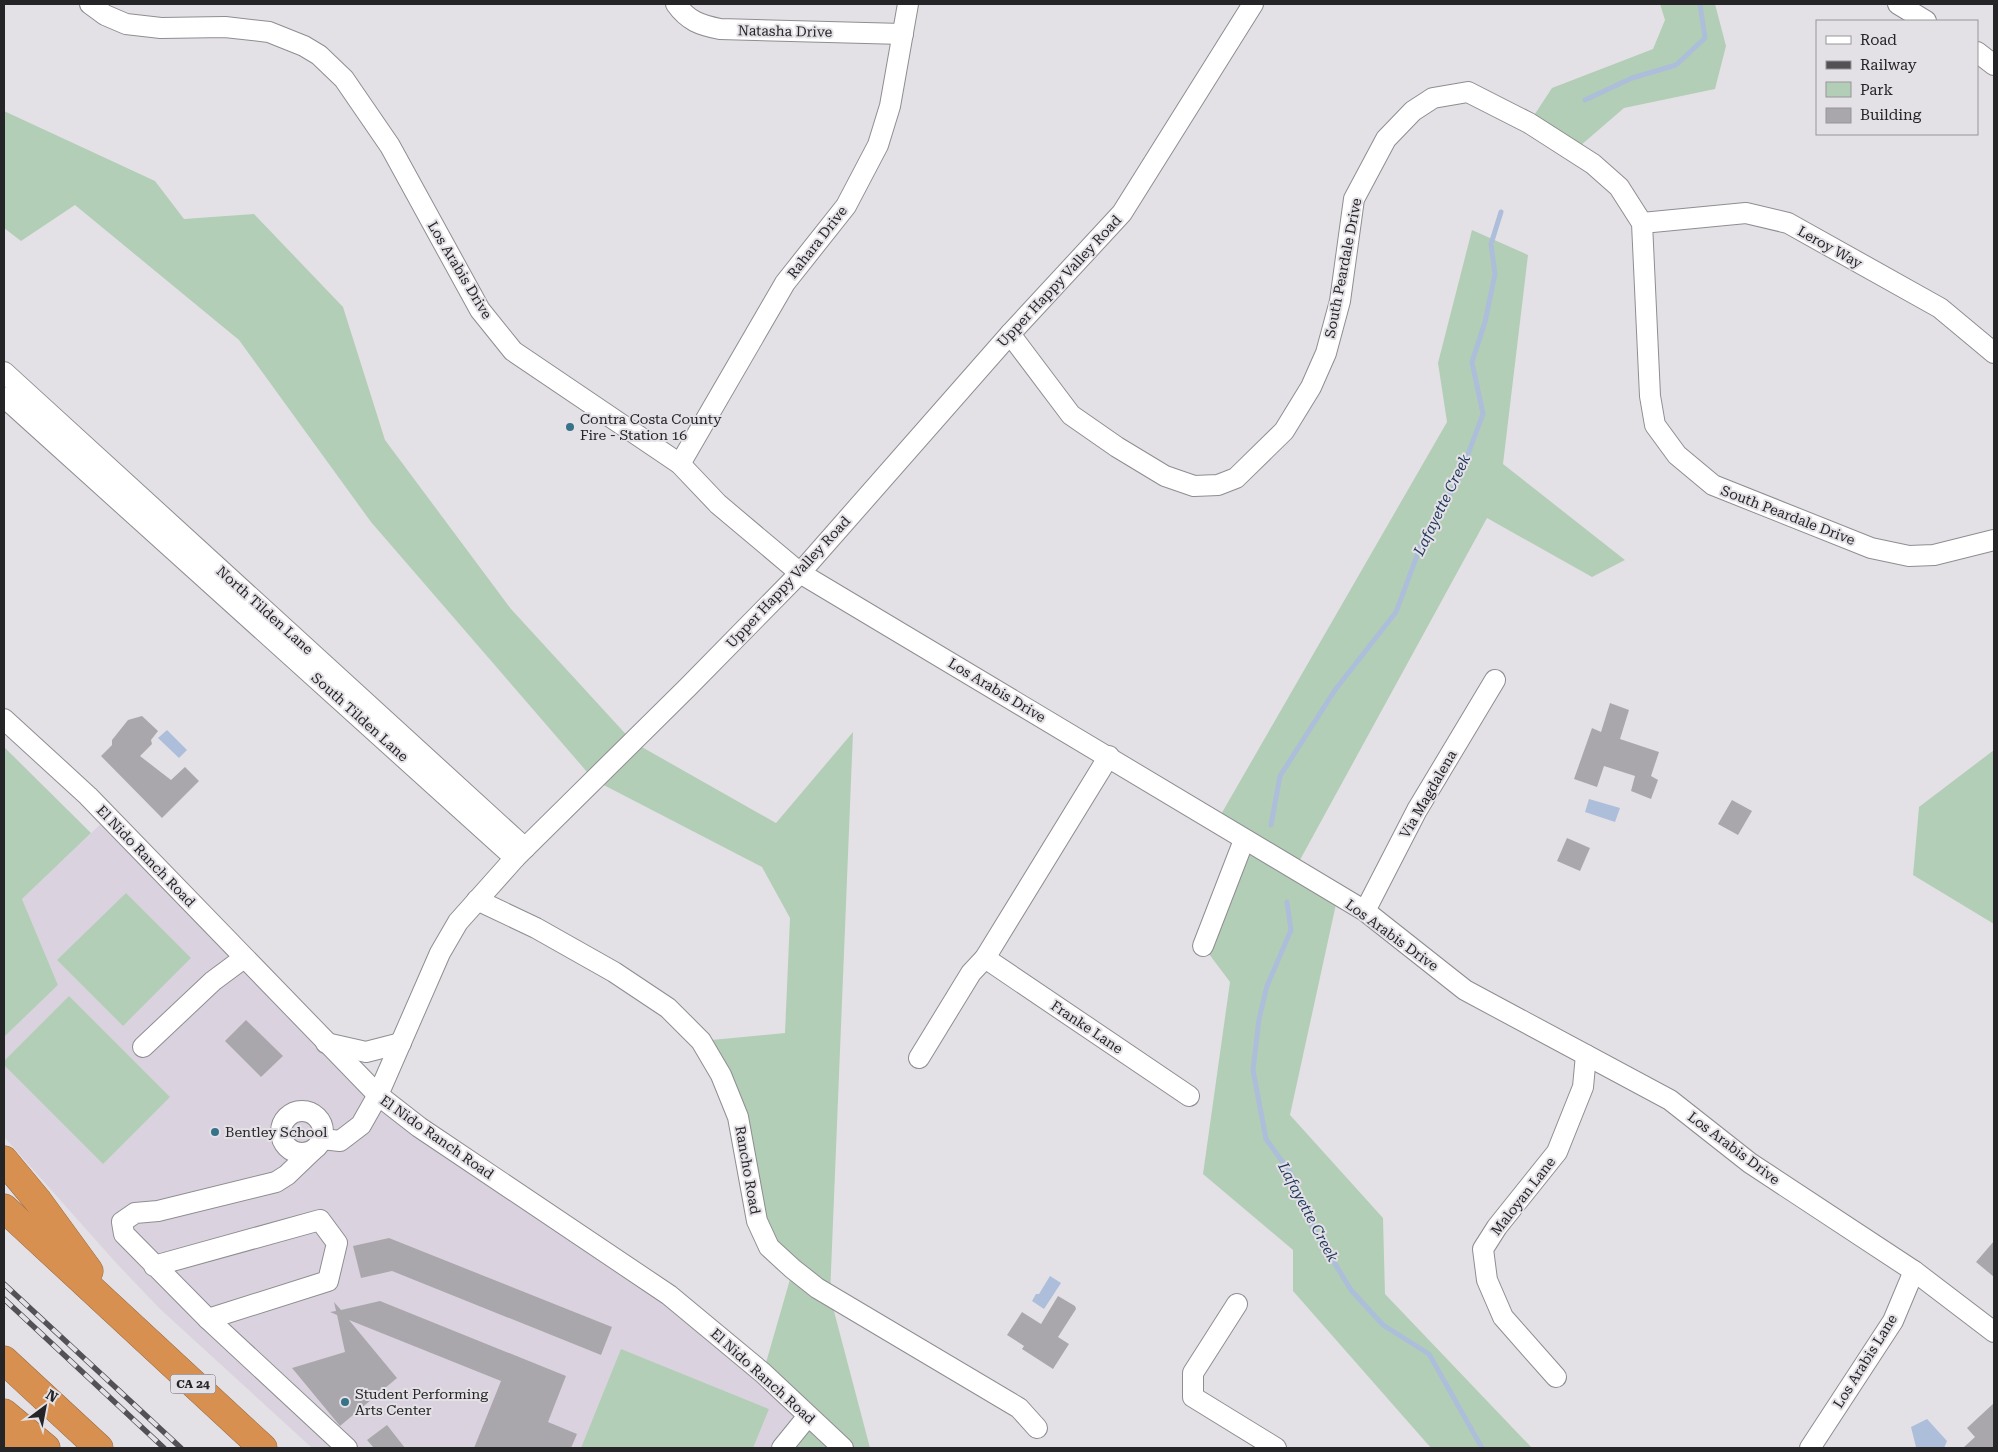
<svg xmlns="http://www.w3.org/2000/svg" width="1998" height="1452" font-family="'Roboto Serif',serif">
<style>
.built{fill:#dad3df}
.green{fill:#b3ceb6}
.water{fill:#acbeda}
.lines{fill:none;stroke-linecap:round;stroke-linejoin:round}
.stream{stroke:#acbeda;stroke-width:5}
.building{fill:#aaa7ac}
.minor-casing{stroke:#8f8d91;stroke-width:22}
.highway-casing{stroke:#996a41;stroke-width:29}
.minor{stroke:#fff;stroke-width:20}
.highway{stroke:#d79050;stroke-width:28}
.rail-casing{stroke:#535154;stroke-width:5.5}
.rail{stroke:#e4e1e6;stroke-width:4;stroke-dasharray:11;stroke-linecap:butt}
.poi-dot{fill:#367389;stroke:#e4e1e6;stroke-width:2}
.labels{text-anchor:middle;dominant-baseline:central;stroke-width:4;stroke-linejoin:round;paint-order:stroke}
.shield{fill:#e4e1e6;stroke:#5e5d60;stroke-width:1}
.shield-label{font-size:12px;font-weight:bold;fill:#252426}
.street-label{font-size:14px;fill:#252426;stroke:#e4e1e6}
.poi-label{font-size:14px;fill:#252426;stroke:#e4e1e6;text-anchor:start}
.water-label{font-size:15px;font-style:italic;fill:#1c365b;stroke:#e4e1e6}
</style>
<rect width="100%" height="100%" fill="#e4e1e6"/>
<!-- built -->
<path class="built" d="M 108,817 L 378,1095 L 669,1295 L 843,1448 L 312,1448 L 160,1309 L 117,1264 L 4,1137 L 4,1037 L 58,985 L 22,899 Z"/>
<!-- green -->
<g class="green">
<path d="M 1660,4 L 1715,4 L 1726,46 L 1715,89 L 1624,108 L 1573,152 L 1529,123 L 1552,88 L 1653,49 L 1665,20 Z"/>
<path d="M 4,111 L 155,181 L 184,219 L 254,214 L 343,307 L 385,440 L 511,609 L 633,742 L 776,823 L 853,732 L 830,1296 L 870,1448 L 782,1448 L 808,1416 L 763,1373 L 793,1269 L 769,1247 L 738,1117 L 701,1041 L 785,1033 L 790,918 L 762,867 L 594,780 L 371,522 L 239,340 L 75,205 L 21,241 L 4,228 Z"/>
<path d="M 1472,230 L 1528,255 L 1503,464 L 1625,560 L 1592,577 L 1487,518 L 1295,869 L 1338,895 L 1290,1115 L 1383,1218 L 1385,1294 L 1532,1448 L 1431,1448 L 1293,1291 L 1293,1250 L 1203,1174 L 1230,982 L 1203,946 L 1244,840 L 1216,823 L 1447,422 L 1438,363 Z"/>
<path d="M 4,747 L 91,833 L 22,899 L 58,985 L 4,1037 Z"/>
<path d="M 1994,750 L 1994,924 L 1913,875 L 1919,807 Z"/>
<path d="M 126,893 L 191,958 L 123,1026 L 57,960 Z"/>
<path d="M 69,996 L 170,1097 L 103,1164 L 4,1065 L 4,1061 Z"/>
<path d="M 621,1349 L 769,1409 L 753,1448 L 581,1448 Z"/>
</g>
<!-- water -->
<g class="water">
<path d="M 167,730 L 187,750 L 179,758 L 158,738 Z"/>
<path d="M 1589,799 L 1620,808 L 1615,822 L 1585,812 Z"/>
<path d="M 1050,1276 L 1061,1283 L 1044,1309 L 1032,1301 L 1036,1294 L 1039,1294 Z"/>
<path d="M 1927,1419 L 1947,1441 L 1944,1448 L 1916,1447 L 1911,1427 Z"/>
</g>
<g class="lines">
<!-- stream -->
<g class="stream">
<path d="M 1585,100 L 1632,78 L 1676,65 L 1705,38 L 1700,4"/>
<path d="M 1271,825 L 1280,776 L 1335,690 L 1396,612 L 1424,537 L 1458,481 L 1483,414 L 1472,362 L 1485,322 L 1495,274 L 1491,244 L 1501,212"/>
<path d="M 1287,902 L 1291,930 L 1267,986 L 1259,1019 L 1253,1070 L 1266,1139 L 1292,1175 L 1312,1226 L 1351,1290 L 1383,1325 L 1429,1354 L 1482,1448"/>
</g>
</g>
<!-- building -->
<g class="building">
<path d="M 1610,703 L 1629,710 L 1620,739 L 1659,752 L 1651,776 L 1658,780 L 1651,799 L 1631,791 L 1635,776 L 1604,766 L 1597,787 L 1574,779 L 1592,728 L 1601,732 Z"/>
<path d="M 142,716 L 158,731 L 151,740 L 152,744 L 140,756 L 171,780 L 185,767 L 199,781 L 162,818 L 101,756 L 112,745 L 112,740 L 128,720 Z"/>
<path d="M 1732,800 L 1752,811 L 1738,835 L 1718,824 Z"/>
<path d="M 1567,838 L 1590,848 L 1580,871 L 1557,861 Z"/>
<path d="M 246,1020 L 283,1056 L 261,1077 L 225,1041 Z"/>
<path d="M 389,1238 L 612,1327 L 601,1355 L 392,1271 L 361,1278 L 353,1246 Z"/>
<path d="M 1994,1241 L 1994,1277 L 1976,1262 Z"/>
<path d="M 1058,1296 L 1075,1306 L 1076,1309 L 1058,1337 L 1069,1344 L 1053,1369 L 1022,1349 L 1024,1346 L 1007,1335 L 1022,1312 L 1041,1324 Z"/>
<path d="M 380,1301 L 566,1376 L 548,1422 L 577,1434 L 571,1448 L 474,1448 L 501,1381 L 349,1320 L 397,1378 L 340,1426 L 292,1368 L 345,1352 L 337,1315 L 330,1312 L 336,1311 L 334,1302 L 341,1310 Z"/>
<path d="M 1994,1403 L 1994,1448 L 1963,1448 L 1975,1437 L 1967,1428 Z"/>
<path d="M 387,1425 L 405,1448 L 374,1448 L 367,1440 Z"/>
</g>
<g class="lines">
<!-- minor casing -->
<g class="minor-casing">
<g id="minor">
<path d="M 90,4 L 105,15 L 126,24 L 161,28 L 225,27 L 269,32 L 304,46 L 319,55 L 344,79 L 390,146 L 480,310 L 513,351 L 680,464 L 718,504 L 800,573 L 1365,911 L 1465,990 L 1670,1100 L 1750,1163 L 1914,1271 L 1994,1332"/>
<path d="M 676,4 C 688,21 700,25 720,29 L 903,34"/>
<path d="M 1898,4 L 1926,21"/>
<path d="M 1977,52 L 1994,65"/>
<path d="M 1642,223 L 1746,213 L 1788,223 L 1940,308 L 1994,353"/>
<path d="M 1010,334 L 1071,415 L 1117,447 L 1165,476 L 1194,486 L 1218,485 L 1236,478 L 1284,431 L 1311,387 L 1326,353 L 1340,301 L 1354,199 L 1386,139 L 1413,111 L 1433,98 L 1468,92 L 1529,123 L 1593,164 L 1619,187 L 1642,223 L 1650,396 L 1655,425 L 1677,455 L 1713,485 L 1871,548 L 1909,556 L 1934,555 L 1994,540"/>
<path d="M 4,372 L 525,848"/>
<path d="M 4,397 L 515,858"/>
<path d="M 680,464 L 785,283 L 846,206 L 878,145 L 890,106 L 908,4"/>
<path d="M 4,719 L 88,796 L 378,1095 L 419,1127 L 669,1295 L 763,1373 L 843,1448"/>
<path d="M 477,900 L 536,928 L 614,972 L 668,1008 L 701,1041 L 721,1075 L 738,1117 L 757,1221 L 769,1247 L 793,1269 L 817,1288 L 1019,1408 L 1037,1428"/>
<path d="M 1365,911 L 1417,810 L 1495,680"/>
<path d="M 1203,946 L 1244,840"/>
<path d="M 985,958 L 1189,1096"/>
<path d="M 326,1043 L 366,1052 L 401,1043"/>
<path d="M 143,1047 L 213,981 L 244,958"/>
<path d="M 919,1058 L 971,973 L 985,958 L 1109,756"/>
<circle cx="302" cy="1132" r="21"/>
<path d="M 322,1139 L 340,1141 L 361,1125 L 378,1095 L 440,953 L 458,922 L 515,858 L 688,687 L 800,573 L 1010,334 L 1122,213 L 1253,4"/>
<path d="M 154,1266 L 320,1220 L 337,1243 L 328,1281 L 208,1319 L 124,1234 L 122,1222 L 135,1213 L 158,1211 L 276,1182 L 287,1175 L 312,1151"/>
<path d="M 1237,1304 L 1193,1373 L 1193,1397 L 1276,1448"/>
<path d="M 208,1319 L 347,1448"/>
<path d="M 1556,1377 L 1503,1317 L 1487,1280 L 1483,1249 L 1497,1227 L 1557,1152 L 1583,1087 L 1586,1055"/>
<path d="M 782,1448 L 808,1416"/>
<path d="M 1810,1448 L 1893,1321 L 1914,1271"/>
</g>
</g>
<!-- highway casing -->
<g class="highway-casing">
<g id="highway">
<path d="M 4,1160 L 38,1201 L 89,1271"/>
<path d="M 4,1208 L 263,1448"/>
<path d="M 4,1360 L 99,1448"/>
<path d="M 4,1413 L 46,1448"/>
<path d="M 4,1442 L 15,1448"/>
</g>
</g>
<!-- minor -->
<use href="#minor" class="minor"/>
<!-- highway -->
<use href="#highway" class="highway"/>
<!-- rail casing -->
<g class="rail-casing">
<g id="rail">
<path d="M 4,1284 L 181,1448"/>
<path d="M 4,1299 L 164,1448"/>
</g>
</g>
<!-- rail -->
<use href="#rail" class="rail"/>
</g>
<!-- markers -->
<g class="poi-dot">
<circle cx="570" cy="427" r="5"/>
<circle cx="215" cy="1132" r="5"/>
<circle cx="345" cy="1402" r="5"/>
</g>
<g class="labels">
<!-- shield labels -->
<rect class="shield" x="170.5" y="1374.5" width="45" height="19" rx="4"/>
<g class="shield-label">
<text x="193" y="1384">CA 24</text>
</g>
<!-- street labels -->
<g class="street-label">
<text transform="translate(785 31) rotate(1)">Natasha Drive</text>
<text transform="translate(817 242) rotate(-52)">Rahara Drive</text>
<text transform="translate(1830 247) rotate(29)">Leroy Way</text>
<text transform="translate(1343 268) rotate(-79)">South Peardale Drive</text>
<text transform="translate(460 270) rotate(59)">Los Arabis Drive</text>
<text transform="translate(1059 281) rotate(-47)">Upper Happy Valley Road</text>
<text transform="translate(1788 515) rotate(21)">South Peardale Drive</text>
<text transform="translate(788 582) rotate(-47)">Upper Happy Valley Road</text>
<text transform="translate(265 610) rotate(42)">North Tilden Lane</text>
<text transform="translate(997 690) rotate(31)">Los Arabis Drive</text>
<text transform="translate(360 717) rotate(42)">South Tilden Lane</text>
<text transform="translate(1428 794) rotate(-60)">Via Magdalena</text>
<text transform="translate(146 856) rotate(46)">El Nido Ranch Road</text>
<text transform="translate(1392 935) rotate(36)">Los Arabis Drive</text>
<text transform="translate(1087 1027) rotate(34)">Franke Lane</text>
<text transform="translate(437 1137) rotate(35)">El Nido Ranch Road</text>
<text transform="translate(1734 1148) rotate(37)">Los Arabis Drive</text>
<text transform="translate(748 1170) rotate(80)">Rancho Road</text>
<text transform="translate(1523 1196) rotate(-52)">Maloyan Lane</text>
<text transform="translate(1865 1361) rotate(-58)">Los Arabis Lane</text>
<text transform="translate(763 1376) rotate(42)">El Nido Ranch Road</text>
</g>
<!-- poi labels -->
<g class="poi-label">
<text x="580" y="419">Contra Costa County<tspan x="580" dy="16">Fire - Station 16</tspan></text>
<text x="225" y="1132">Bentley School</text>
<text x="355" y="1394">Student Performing<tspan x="355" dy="16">Arts Center</tspan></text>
</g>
<!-- water labels -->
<g class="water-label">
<text transform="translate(1442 505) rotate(-64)">Lafayette Creek</text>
<text transform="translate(1308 1212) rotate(62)">Lafayette Creek</text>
</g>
</g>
<!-- border -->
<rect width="1998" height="1452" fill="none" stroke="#252426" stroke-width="10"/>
<!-- legend -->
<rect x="1816" y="20" width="162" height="115" fill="#e4e1e6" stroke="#989599"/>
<rect x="1826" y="36" width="25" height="8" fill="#ffffff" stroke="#989599"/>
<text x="1860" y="45" font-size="15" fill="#252426">Road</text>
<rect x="1826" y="61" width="25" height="8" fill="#535154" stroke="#989599"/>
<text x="1860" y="70" font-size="15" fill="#252426">Railway</text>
<rect x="1826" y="82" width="25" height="15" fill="#b3ceb6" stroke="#989599"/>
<text x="1860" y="95" font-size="15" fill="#252426">Park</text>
<rect x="1826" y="108" width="25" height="15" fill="#aaa7ac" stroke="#989599"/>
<text x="1860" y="120" font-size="15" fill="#252426">Building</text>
<!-- north arrow -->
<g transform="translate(45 1407) rotate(32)" stroke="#e4e1e6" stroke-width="4" paint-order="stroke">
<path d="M0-4L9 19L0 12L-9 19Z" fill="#252426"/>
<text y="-8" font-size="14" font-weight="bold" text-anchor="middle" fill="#252426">N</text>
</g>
</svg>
